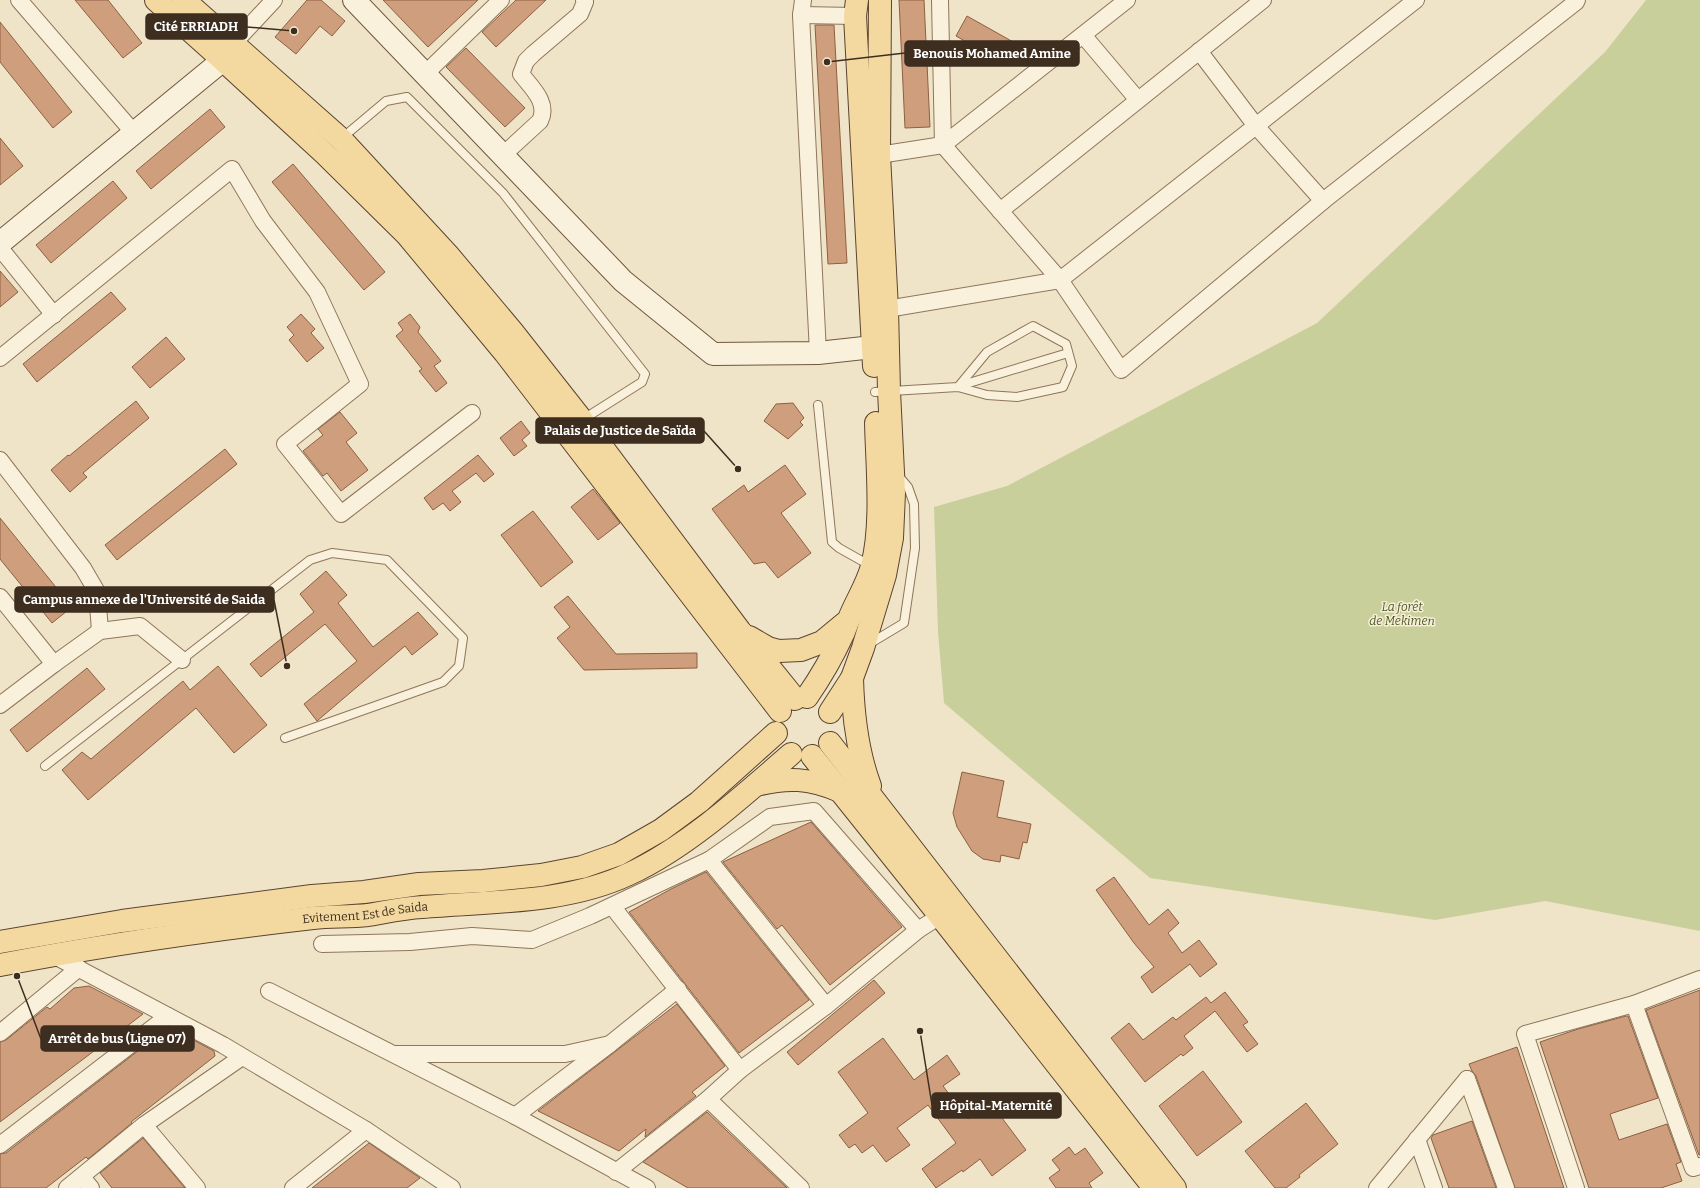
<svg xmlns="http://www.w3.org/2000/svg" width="1700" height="1188" font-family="Bitter,serif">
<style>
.green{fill:#c9cf9b}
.building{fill:#cf9f7d;stroke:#8d5f41}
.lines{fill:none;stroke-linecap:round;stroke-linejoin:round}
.lane-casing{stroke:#8d765c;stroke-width:10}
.street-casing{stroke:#8d765c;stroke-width:18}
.secondary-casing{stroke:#6f573f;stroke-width:24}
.primary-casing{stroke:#5b4430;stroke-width:24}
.lane{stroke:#faf1dc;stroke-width:8}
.street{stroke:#faf1dc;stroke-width:16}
.secondary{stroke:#faf1dc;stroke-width:22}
.primary{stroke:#f3d9a0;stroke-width:22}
.labels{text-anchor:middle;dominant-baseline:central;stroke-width:3;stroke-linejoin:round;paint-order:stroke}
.park-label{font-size:12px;font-style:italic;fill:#4d5a26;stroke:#f7eed8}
.street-label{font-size:12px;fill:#3d2e20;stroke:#f7eed8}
.leader{fill:none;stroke:#3d2e20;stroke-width:1.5}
.callout-dot{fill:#3d2e20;stroke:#f7eed8;stroke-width:1.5}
.callout{fill:#3d2e20;stroke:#3d2e20;stroke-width:1.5}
.callout-label{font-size:13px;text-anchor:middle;font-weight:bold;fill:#fff}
</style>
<rect width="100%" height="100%" fill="#f0e4c8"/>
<!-- green -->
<path class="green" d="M 1646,0 L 1700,0 L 1700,931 L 1545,901 L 1435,920 L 1150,878 L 944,703 L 938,632 L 934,507 L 1007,486 L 1317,323 L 1605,52 Z"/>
<!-- building -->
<g class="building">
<path d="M 75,0 L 108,0 L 142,43 L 123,58 Z"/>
<path d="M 307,0 L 321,0 L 345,21 L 332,36 L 320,26 L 296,54 L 275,37 Z"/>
<path d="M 383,0 L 478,0 L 428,47 Z"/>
<path d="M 516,0 L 546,0 L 496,47 L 482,32 Z"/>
<path d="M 899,0 L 924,0 L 930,127 L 905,128 Z"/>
<path d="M 967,16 L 1015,43 L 1003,63 L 956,36 Z"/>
<path d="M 0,22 L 72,112 L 53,128 L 0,62 Z"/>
<path d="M 815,25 L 834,25 L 847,263 L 828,264 Z"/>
<path d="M 466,48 L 525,108 L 505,127 L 446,67 Z"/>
<path d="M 210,109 L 225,127 L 151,189 L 136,171 Z"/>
<path d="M 0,138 L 23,166 L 0,185 Z"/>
<path d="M 293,164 L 385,272 L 364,290 L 272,182 Z"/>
<path d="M 113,181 L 127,198 L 51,263 L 36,245 Z"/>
<path d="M 0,271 L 18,292 L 0,307 Z"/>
<path d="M 111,292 L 126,309 L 37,382 L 23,364 Z"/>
<path d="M 301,314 L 315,329 L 311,333 L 324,348 L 307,362 L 289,340 L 294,335 L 287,327 Z"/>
<path d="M 410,314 L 420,327 L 418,332 L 441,361 L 434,366 L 447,383 L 436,392 L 419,371 L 422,369 L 396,336 L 403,330 L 398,323 Z"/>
<path d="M 166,337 L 185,359 L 150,388 L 132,367 Z"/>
<path d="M 136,401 L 149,418 L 83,473 L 87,477 L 70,492 L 51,470 L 68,455 L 69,456 Z"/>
<path d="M 793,403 L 804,418 L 800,422 L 803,425 L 788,439 L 764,421 L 776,404 Z"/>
<path d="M 340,412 L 357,433 L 346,442 L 368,470 L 341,491 L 327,473 L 323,476 L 303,451 L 323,435 L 318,429 Z"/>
<path d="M 521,421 L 530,433 L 522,440 L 527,446 L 514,456 L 500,438 Z"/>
<path d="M 225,449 L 237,464 L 117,560 L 105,545 Z"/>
<path d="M 478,455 L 494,474 L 484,482 L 476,473 L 452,491 L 461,502 L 450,511 L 443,503 L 433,510 L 424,498 Z"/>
<path d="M 785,465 L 806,494 L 781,513 L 811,553 L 778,578 L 765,562 L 754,564 L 712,509 L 744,485 L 748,492 Z"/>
<path d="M 593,489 L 620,523 L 598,540 L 571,507 Z"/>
<path d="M 533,511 L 573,562 L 541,587 L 501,535 Z"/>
<path d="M 0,518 L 72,607 L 52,623 L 0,559 Z"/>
<path d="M 326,571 L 347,595 L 338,603 L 373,647 L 418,612 L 438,634 L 412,655 L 405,646 L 317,721 L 304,704 L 357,661 L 325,624 L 261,677 L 250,664 L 314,612 L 300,594 Z"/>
<path d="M 568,596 L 616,654 L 697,653 L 697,668 L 584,670 L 557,638 L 570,627 L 554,607 Z"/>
<path d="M 218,666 L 267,725 L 234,753 L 196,708 L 88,800 L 62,770 L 82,752 L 91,759 L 183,681 L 190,690 Z"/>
<path d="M 87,668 L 105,689 L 27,752 L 10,730 Z"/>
<path d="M 962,772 L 1004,781 L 997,817 L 1031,824 L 1027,843 L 1023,842 L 1019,859 L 1001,855 L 1000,862 L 983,859 L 972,851 L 957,827 L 953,813 Z"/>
<path d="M 811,822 L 902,927 L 830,985 L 782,925 L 777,929 L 723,862 Z"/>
<path d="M 706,872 L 809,1000 L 739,1053 L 629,912 L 671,889 Z"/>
<path d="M 1114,877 L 1149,925 L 1168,909 L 1179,923 L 1168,933 L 1182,953 L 1199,940 L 1217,964 L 1200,977 L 1190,964 L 1152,993 L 1141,977 L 1154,967 L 1134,943 L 1096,890 Z"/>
<path d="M 874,980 L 885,993 L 798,1065 L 787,1052 Z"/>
<path d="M 89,986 L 143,1014 L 0,1122 L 0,1042 L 6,1040 L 47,1007 L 50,1009 L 74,988 Z"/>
<path d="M 1700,990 L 1700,1155 L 1699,1155 L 1646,1010 Z"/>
<path d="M 1225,992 L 1248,1022 L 1243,1025 L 1258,1044 L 1247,1052 L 1215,1011 L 1184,1036 L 1193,1048 L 1183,1056 L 1181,1054 L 1145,1082 L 1111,1038 L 1129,1023 L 1143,1040 L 1173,1017 L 1176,1020 L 1206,997 L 1211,1003 Z"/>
<path d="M 677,1004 L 725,1066 L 692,1092 L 696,1096 L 645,1137 L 646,1129 L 619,1151 L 538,1111 Z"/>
<path d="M 1626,1016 L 1628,1016 L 1658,1098 L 1610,1114 L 1619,1140 L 1667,1124 L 1681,1162 L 1676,1164 L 1682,1181 L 1661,1188 L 1589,1188 L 1540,1042 L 1578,1029 Z"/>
<path d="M 169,1027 L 214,1051 L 215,1056 L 131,1122 L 132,1123 L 88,1159 L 86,1157 L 46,1188 L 0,1188 L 0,1154 L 6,1153 Z"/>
<path d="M 883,1038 L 914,1080 L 947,1055 L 960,1074 L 943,1086 L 968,1119 L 990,1102 L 1026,1150 L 992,1176 L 980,1159 L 963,1172 L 962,1170 L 936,1188 L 922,1169 L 956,1143 L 928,1105 L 897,1128 L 910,1145 L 886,1162 L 873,1145 L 862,1153 L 855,1144 L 849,1148 L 839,1135 L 868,1113 L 838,1072 Z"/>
<path d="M 1517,1047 L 1564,1188 L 1515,1188 L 1476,1076 L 1472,1071 L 1469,1064 Z"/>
<path d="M 1203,1071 L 1242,1122 L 1197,1156 L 1159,1106 Z"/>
<path d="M 1306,1103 L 1338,1144 L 1299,1175 L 1300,1177 L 1286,1188 L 1275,1188 L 1245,1151 Z"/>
<path d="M 707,1112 L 787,1188 L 688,1188 L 643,1162 Z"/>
<path d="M 1472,1121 L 1496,1188 L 1449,1188 L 1431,1138 L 1433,1135 Z"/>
<path d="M 143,1138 L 185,1188 L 112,1188 L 100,1173 Z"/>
<path d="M 369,1143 L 420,1178 L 407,1188 L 312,1188 Z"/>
<path d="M 1069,1147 L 1075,1155 L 1085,1148 L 1103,1173 L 1089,1183 L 1092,1188 L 1056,1188 L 1049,1178 L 1060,1170 L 1052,1160 Z"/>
</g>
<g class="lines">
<!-- lane casing -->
<g class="lane-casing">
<g id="lane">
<path d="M 342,138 L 386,101 L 407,97 L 503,193 L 645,374 L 642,382 L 582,420"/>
<path d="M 959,386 L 1068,353"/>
<path d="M 875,392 L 958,387 L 987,395 L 1017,397 L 1063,387 L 1072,366 L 1066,344 L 1033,326 L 987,352 L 958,387"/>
<path d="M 818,405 L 832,542 L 839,548 L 871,566"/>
<path d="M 869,644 L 904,623 L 915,548 L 914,504 L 908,487 L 897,474"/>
<path d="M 45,766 L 310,560 L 332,553 L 387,560 L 463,638 L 459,666 L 443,682 L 285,738"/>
</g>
</g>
<!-- street casing -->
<g class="street-casing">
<g id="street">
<path d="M 19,0 L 134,133"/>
<path d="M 803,0 L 801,15 L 818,353"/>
<path d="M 940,0 L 943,145 L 1060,280 L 1121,370 L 1323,201 L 1576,2 L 1577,0"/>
<path d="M 801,15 L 855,16"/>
<path d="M 1083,35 L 1138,100"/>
<path d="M 233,44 L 274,0"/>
<path d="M 1199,51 L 1256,126 L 1323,201"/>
<path d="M 425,74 L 501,0"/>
<path d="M 879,155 L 943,145 L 1127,0"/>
<path d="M 502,156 L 540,121 C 549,103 532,88 521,74 L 526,61 L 533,54 L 580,14 L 585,2 L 584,0"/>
<path d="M 1000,211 L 1263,0"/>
<path d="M 0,248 L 54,315"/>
<path d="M 887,309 L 1060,280 L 1416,0"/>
<path d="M 0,358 L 232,169 L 263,221 L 317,292 L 360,384 L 285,444 L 341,514 L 472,413"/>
<path d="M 0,460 L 83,568 L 97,592 L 100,631"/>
<path d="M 0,597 L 54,664 L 0,705"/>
<path d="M 54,664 L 100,631 L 140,626 L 182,660"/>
<path d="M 709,860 L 826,1006"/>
<path d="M 612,906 L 740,1070"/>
<path d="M 322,944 L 410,942 L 472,936 L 532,940 L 590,916 L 709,860 L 770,817 L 814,811 L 918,930"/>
<path d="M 51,954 L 223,1045 L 366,1130 L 452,1188"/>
<path d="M 269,991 L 515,1116 L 647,1188"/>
<path d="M 1634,1004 L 1693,1168 L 1700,1166"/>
<path d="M 0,1033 L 79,968"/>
<path d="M 396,1054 L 565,1054 L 610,1044"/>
<path d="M 1467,1079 L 1506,1188"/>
<path d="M 708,1099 L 801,1188"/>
<path d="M 515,1116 L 610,1044 L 678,989"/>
<path d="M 144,1125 L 197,1188"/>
<path d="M 1417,1139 L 1434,1188"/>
<path d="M 0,1145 L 168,1016"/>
<path d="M 616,1172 L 708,1099 L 740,1070 L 826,1006 L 918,930 L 948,911"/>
<path d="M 82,1177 L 91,1188"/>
<path d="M 67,1188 L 144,1125 L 242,1057"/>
<path d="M 293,1188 L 366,1130"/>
<path d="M 1377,1188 L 1467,1079"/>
<path d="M 1576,1188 L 1525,1034 L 1634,1004 L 1700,979"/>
</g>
</g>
<!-- secondary casing -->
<g class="secondary-casing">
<g id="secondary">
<path d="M 354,0 L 623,281 L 713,354 L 818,353 L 873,347"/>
<path d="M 0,243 L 223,60 L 233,44"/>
</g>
</g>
<!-- primary casing -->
<g class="primary-casing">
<g id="primary">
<path d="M 156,0 L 223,60 L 325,154 L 407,235 L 505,353 L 780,711"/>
<path d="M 184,0 L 341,139 L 449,256 L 512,331 L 582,420 L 740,631 L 795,699"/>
<path d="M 857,0 L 855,16 L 874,366"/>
<path d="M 749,637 L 768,648 L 779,651 L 801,650 L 822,642 L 845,623"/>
<path d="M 852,678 C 853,715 857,751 870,786"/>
<path d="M 807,697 C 820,678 832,658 842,636 C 845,631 846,625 849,619 C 856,601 867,585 872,566 C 883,525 877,465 876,423"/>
<path d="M 830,712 L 852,678 L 863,648 L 885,575 L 892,538 L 894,493 L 889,391 L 887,309 L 879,155 L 880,0"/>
<path d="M 830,743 L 1175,1188"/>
<path d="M 812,756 L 940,916 L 1154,1188"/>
<path d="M 756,785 C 788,777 809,778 840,791"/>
<path d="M 0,942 L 122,921 L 312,896 L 364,892 L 419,884 L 483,881 L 541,875 L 582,867 L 619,854 L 661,830 L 699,802 L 776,733"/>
<path id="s1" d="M 0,965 C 103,945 208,930 313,918 C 331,916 349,917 368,915 C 386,912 404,908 422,907 C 491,901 565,904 629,874 C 687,847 743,796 791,754"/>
</g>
</g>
<!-- lane -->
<use href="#lane" class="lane"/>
<!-- street -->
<use href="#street" class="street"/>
<!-- secondary -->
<use href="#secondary" class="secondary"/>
<!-- primary -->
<use href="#primary" class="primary"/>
</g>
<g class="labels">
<!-- park labels -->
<g class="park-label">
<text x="1402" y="607">La forêt<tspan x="1402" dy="14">de Mekimen</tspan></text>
</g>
<!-- street labels -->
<g class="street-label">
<text stroke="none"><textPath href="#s1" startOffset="369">Evitement Est de Saida</textPath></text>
</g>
</g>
<!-- callouts -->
<path class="leader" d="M294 31L247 27M827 62L905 53M738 469L704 431M287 666L274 600M17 976L41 1039M920 1031L932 1105"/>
<g class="callout-dot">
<circle cx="294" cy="31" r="4"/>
<circle cx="827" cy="62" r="4"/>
<circle cx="738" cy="469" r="4"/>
<circle cx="287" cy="666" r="4"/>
<circle cx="17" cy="976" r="4"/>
<circle cx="920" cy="1031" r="4"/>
</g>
<g class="callout">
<rect x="146" y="14" width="101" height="25" rx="4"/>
<rect x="905" y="41" width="174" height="25" rx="4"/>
<rect x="536" y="418" width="168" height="25" rx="4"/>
<rect x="15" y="587" width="259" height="25" rx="4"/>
<rect x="41" y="1026" width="153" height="25" rx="4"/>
<rect x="932" y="1093" width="129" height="25" rx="4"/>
</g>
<g class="callout-label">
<text x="196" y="31">Cité ERRIADH</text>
<text x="992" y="58">Benouis Mohamed Amine</text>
<text x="620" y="435">Palais de Justice de Saïda</text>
<text x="144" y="604">Campus annexe de l'Université de Saida</text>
<text x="117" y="1043">Arrêt de bus (Ligne 07)</text>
<text x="996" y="1110">Hôpital-Maternité</text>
</g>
</svg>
